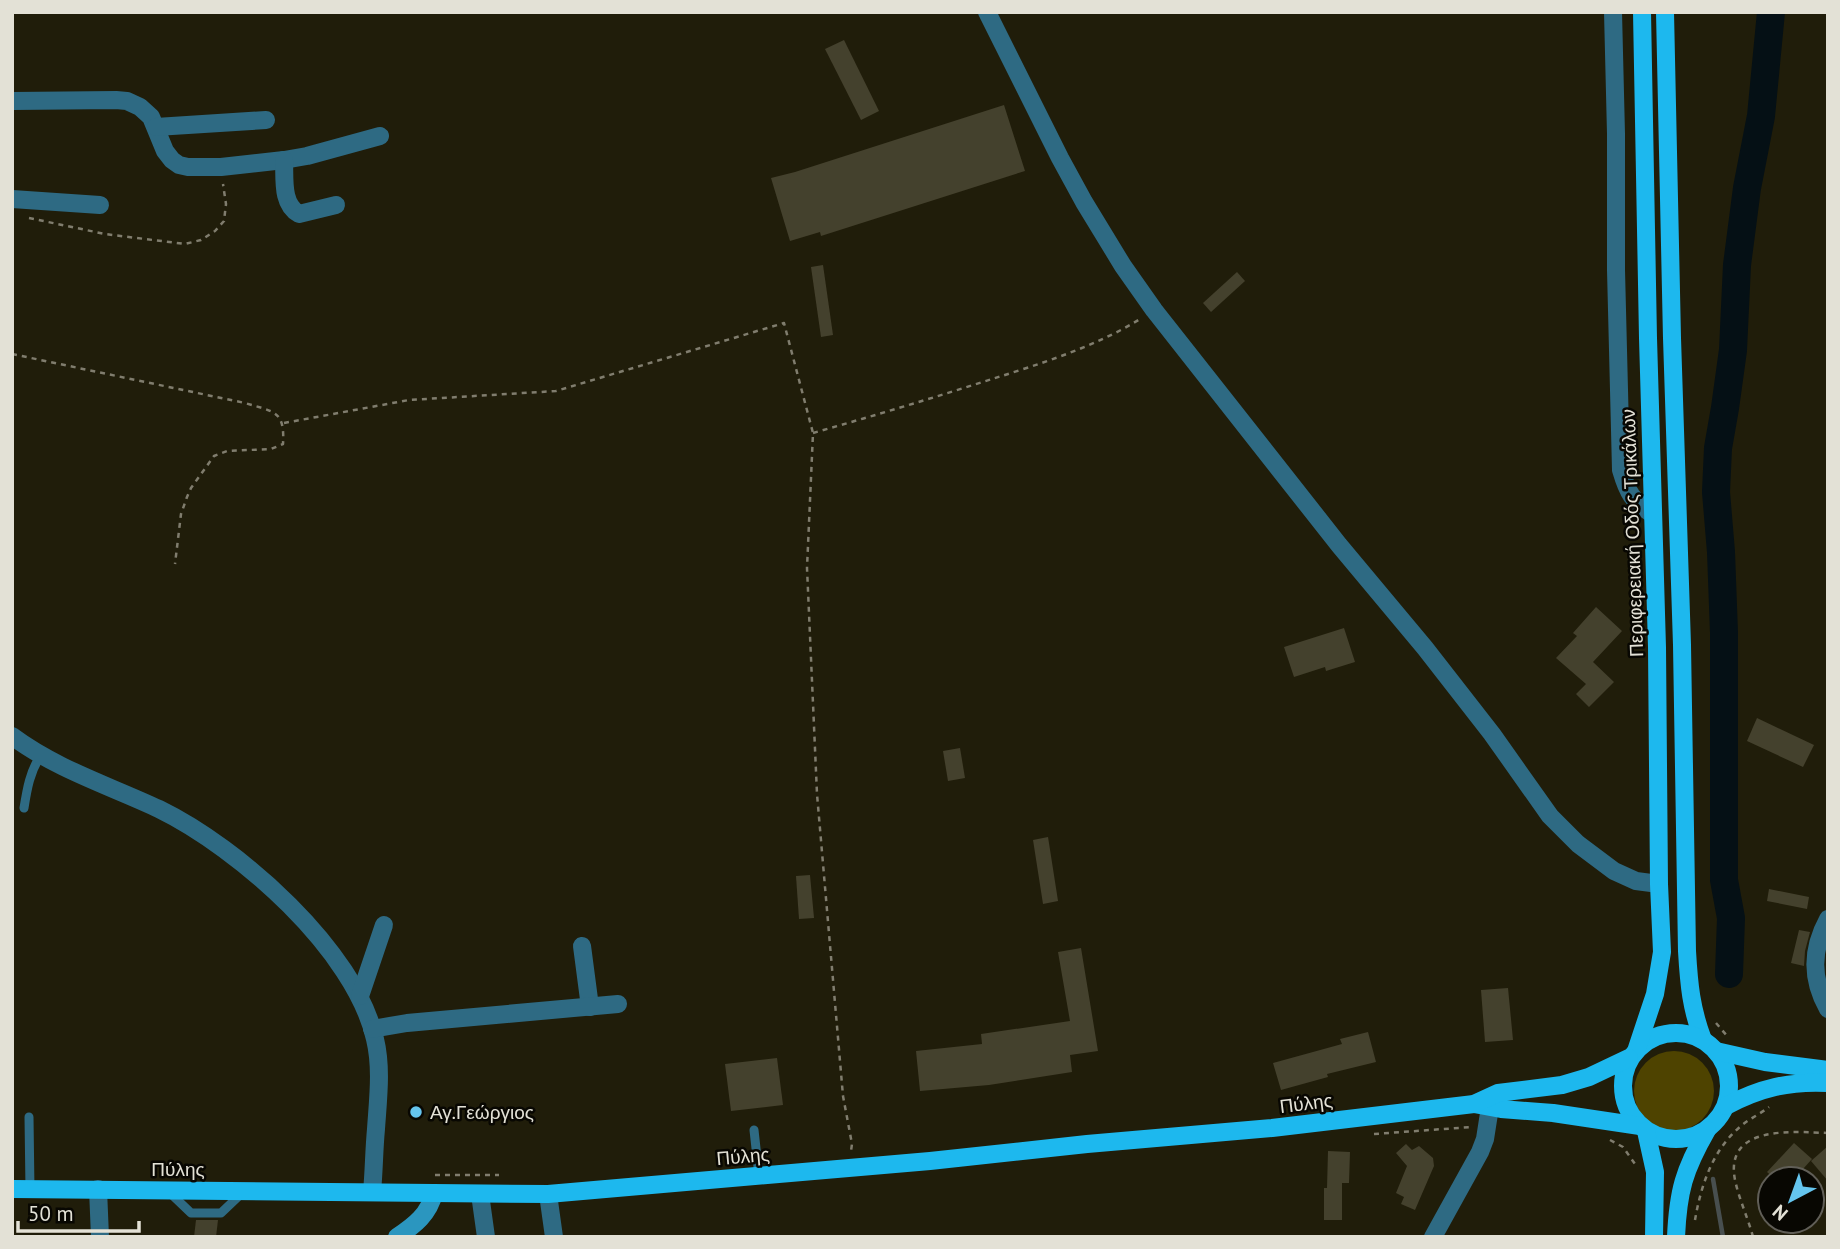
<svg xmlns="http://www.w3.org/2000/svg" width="1840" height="1249" font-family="'PT Sans',sans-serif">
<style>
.green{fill:#4e4300}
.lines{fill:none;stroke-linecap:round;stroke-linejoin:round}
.stream{stroke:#484f4f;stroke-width:4.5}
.river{stroke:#051015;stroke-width:28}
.building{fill:#44412d}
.path{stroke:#807d6e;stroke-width:2.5;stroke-dasharray:5 5;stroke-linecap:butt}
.lane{stroke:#2e6a83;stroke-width:9}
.street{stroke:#2e6a83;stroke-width:18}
.secondary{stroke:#2b96bf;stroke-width:18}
.primary{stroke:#1db8ee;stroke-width:18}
.poi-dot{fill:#65c5ee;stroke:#080702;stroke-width:2.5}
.labels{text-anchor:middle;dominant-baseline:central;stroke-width:5;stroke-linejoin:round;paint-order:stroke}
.street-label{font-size:19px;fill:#e3e1d6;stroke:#080702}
.poi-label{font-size:19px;fill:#e3e1d6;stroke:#080702;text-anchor:start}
</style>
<rect width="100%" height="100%" fill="#201d0a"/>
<!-- green -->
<circle class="green" cx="1674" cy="1091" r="40"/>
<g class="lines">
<!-- stream -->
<path class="stream" d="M 1713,1179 L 1723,1237"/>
<!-- river -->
<path class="river" d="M 1729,974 L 1731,918 L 1724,880 L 1724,633 L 1721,552 L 1716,492 L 1718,448 L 1725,408 L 1733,350 L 1737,265 L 1747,188 L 1761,116 L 1771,12"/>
</g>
<!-- building -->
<g class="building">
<path d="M 844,40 L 879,111 L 861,120 L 825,49 Z"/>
<path d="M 1004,105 L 1025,171 L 821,236 L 820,232 L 790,241 L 771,178 L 795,172 Z"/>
<path d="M 823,265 L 833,335 L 821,337 L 811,267 Z"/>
<path d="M 1237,272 L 1245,281 L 1211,312 L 1203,303 Z"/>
<path d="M 1596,607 L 1622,631 L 1593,662 L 1614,682 L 1589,707 L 1576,694 L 1586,684 L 1556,658 L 1577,636 L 1573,633 Z"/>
<path d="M 1344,628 L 1355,662 L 1326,671 L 1325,667 L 1294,677 L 1284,647 Z"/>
<path d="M 1757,718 L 1814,745 L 1803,767 L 1747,741 Z"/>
<path d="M 960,748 L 965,778 L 948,781 L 943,751 Z"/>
<path d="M 1048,837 L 1058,901 L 1043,904 L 1033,840 Z"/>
<path d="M 810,875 L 814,918 L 799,919 L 796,876 Z"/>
<path d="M 1769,889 L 1809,897 L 1807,909 L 1767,901 Z"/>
<path d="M 1799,930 L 1810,932 L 1805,951 L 1804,966 L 1791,963 Z"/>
<path d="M 1081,948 L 1098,1051 L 1070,1055 L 1072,1072 L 989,1085 L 920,1091 L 916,1051 L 982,1044 L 981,1034 L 1070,1021 L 1058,952 Z"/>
<path d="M 1508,988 L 1513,1040 L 1485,1042 L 1481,990 Z"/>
<path d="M 1368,1032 L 1376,1062 L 1327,1074 L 1328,1077 L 1281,1090 L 1273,1063 L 1342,1044 L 1340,1039 Z"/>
<path d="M 777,1058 L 783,1105 L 731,1111 L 725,1064 Z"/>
<path d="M 1794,1143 L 1812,1159 L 1794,1179 L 1775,1179 L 1767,1172 Z"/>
<path d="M 1406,1144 L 1412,1150 L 1419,1146 L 1433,1158 L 1434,1166 L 1415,1210 L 1401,1204 L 1404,1197 L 1396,1193 L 1407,1166 L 1396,1153 Z"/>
<path d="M 1828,1146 L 1828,1181 L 1811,1161 Z"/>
<path d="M 1328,1151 L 1350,1152 L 1349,1183 L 1342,1183 L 1342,1220 L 1324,1220 L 1324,1188 L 1327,1188 Z"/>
<path d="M 196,1220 L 218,1220 L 216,1237 L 194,1237 Z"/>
</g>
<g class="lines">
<!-- path -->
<g class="path">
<path d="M 29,218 L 105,234 L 185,244 L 201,240 L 215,231 L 224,221 L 226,204 L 223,184"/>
<path d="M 12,354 L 245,403 C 274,412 285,410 283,444 L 271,449 L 227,451 L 214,456 L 191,488 L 187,497 L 181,514 L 175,564"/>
<path d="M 284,423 L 409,400 L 556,391 L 784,323 L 813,433 L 807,568 L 817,794 L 843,1096 L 852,1144 L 851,1151"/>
<path d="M 813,433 C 873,416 933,398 992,379 C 1040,364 1097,346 1140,319"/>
<path d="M 1716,1023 L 1728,1037"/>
<path d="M 1374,1134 L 1472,1127"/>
<path d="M 1610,1140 L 1623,1147 L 1635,1164"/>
<path d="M 435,1175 L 499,1175"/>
<path d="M 1695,1220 C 1701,1185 1713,1149 1741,1126 C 1749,1119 1760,1114 1769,1107"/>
<path d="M 1753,1237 C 1748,1218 1739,1199 1735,1180 C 1724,1124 1794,1132 1828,1133"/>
</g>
<!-- lane -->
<g class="lane">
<path d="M 24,808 C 27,789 30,771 41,755"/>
<path d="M 29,1117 L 30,1190"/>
<path d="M 754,1130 L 759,1176"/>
<path d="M 168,1191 L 191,1213 L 221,1213 L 242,1193"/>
</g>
<!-- street -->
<g class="street">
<path d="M 987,12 L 1060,158 L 1084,202 L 1123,266 L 1154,310 L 1339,545 L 1425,648 L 1492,734 L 1550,816 L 1578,844 L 1614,871 L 1636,881 L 1659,884"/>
<path d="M 1613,12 L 1616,134 L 1616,270 L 1621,470 C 1628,494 1632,500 1652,514"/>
<path d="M 12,101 L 116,100 L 127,101 L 140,107 L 151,117 L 165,151 L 172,160 L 179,165 L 188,167 L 221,167 L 284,160 L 307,156 L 380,136"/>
<path d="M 156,127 L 266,120"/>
<path d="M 284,160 C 285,178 281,204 299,214 L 336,205"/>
<path d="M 12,199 L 100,205"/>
<path d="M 12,736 C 56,769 110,786 159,809 C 239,848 355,950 375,1039 C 382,1068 378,1099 376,1129 C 374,1150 374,1171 372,1192"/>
<path d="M 1828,919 C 1811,950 1811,979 1828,1009"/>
<path d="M 582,946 L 590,1007"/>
<path d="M 360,996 L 384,925"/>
<path d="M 372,1029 L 407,1023 L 618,1004"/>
<path d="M 98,1189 L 100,1237"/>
<path d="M 480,1194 L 486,1237"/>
<path d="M 548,1194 L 554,1237"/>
<path d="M 1433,1237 L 1480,1152 L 1485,1139 L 1490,1107"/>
</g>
<!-- secondary -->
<path class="secondary" d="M 397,1237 C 415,1225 429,1214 434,1193"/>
<!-- primary -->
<g class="primary">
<path d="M 1665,12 L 1672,338 L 1682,645 L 1687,951 C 1689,985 1691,1008 1703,1040"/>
<circle cx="1676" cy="1086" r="53"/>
<path d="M 1637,1048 L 1655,994 L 1662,952 L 1659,884 L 1657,647 L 1648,338 L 1642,12"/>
<path d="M 1716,1051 L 1765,1062 L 1828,1070"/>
<path d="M 1474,1104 L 1501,1109 L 1553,1113 L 1640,1126"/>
<path d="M 1726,1106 C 1760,1088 1789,1081 1828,1083"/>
<path d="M 1646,1131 L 1655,1172 L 1654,1237"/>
<path d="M 12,1189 L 548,1194 L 930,1161 L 1087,1144 L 1272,1128 L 1474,1104 L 1498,1093 L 1562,1085 L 1589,1077 L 1629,1058"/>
<path d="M 1676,1237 C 1678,1191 1684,1170 1707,1130"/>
</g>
</g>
<!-- markers -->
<circle class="poi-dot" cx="416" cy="1112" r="7"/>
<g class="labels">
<!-- street labels -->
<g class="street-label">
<text transform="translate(1632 533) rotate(-92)">Περιφερειακή Οδός Τρικάλων</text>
<text transform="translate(1306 1103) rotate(-7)">Πύλης</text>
<text transform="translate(743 1156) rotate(-5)">Πύλης</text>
<text x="178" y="1169">Πύλης</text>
</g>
<!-- poi labels -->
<g class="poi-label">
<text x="430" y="1112">Αγ.Γεώργιος</text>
</g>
</g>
<!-- border -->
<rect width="1840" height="1249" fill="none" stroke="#e3e1d6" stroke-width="28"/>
<!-- north arrow -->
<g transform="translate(1791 1200) rotate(221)"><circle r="33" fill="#080702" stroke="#605e57" stroke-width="2"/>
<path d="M0-5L12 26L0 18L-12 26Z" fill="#65c5ee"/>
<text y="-10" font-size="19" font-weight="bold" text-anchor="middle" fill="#e3e1d6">N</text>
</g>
<!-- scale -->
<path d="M18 1221v10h121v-10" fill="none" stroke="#e3e1d6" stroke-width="3.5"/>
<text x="28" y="1221" font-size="21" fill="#e3e1d6" stroke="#080702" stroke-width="5" paint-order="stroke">50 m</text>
</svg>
